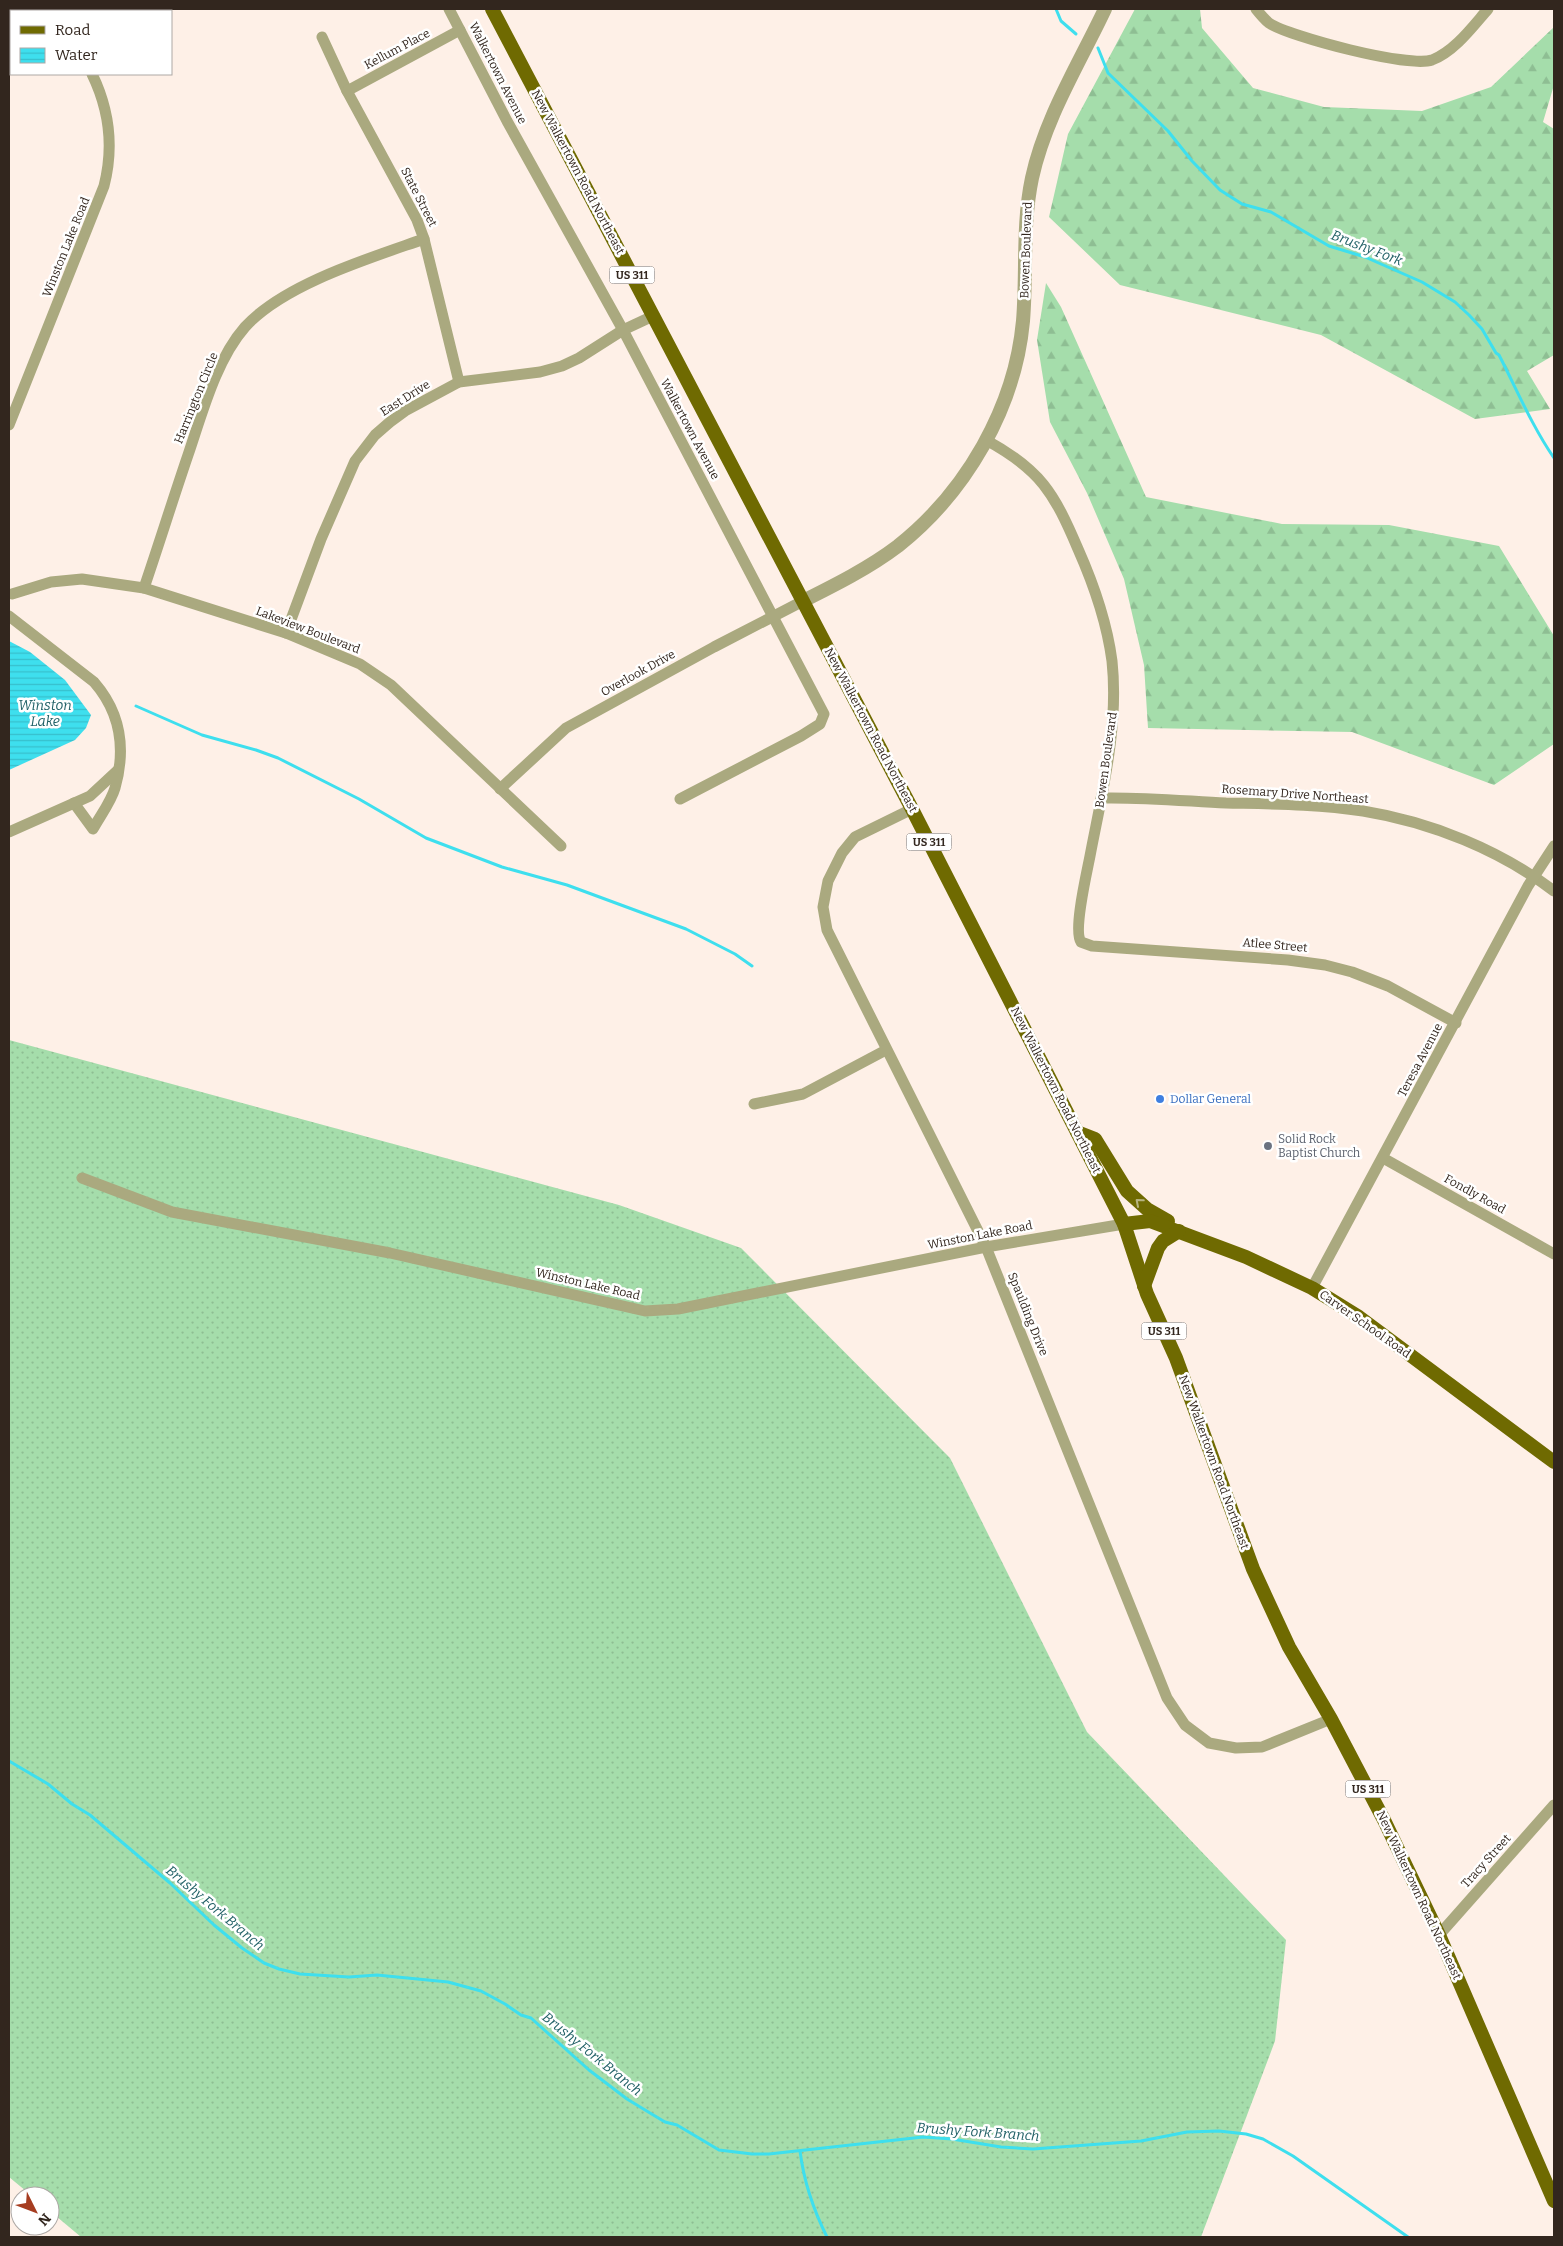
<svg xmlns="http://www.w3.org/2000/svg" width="1563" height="2246" font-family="Bitter,serif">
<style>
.grass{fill:url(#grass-dots)}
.forest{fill:url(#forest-firs)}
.water{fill:url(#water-rules)}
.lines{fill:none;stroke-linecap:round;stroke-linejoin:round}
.stream{stroke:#3edfee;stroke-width:3}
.minor{stroke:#aaa97f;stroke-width:11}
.tertiary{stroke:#aaa97f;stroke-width:14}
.primary{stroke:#6f6a01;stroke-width:14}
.oneway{stroke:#b7b480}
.shop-dot{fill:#3f7fe0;stroke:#fff;stroke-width:2}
.worship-dot{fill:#6b7280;stroke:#fff;stroke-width:2}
.labels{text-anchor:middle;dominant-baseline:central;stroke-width:5;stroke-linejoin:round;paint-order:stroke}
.shield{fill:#fff;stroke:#706762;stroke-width:1}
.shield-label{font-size:11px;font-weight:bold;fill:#32261e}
.street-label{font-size:12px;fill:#32261e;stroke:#fff}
.shop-label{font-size:12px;fill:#366cbe;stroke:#fff;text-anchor:start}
.worship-label{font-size:12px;fill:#5b616d;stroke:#fff;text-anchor:start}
.water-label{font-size:14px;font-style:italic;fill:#226167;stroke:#fff}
</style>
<defs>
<pattern id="grass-dots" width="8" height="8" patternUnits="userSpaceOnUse" patternTransform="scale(1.25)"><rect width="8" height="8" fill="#a5ddab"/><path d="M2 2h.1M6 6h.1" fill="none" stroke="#8ebe93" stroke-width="1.8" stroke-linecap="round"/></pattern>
<pattern id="forest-firs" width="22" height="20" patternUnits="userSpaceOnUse" patternTransform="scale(1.25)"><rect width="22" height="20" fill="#a5ddab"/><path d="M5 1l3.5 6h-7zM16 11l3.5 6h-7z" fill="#8ebe93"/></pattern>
<pattern id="water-rules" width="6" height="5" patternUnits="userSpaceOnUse" patternTransform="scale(1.25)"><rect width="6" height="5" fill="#3edfee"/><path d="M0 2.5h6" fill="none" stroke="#37bfcc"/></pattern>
</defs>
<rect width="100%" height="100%" fill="#fef0e7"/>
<!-- grass -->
<path class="grass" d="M 9,1040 L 619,1205 L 741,1248 L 950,1458 L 1087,1732 L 1286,1940 L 1275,2041 L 1201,2237 L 81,2237 L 50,2211 L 50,2196 L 32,2196 L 9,2177 Z"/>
<!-- forest -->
<g class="forest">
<path d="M 1135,9 L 1200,9 L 1202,28 L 1253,88 L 1324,107 L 1422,111 L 1491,87 L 1554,27 L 1554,85 L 1543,122 L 1554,129 L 1554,355 L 1527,371 L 1550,409 L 1475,419 L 1321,335 L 1120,285 L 1049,217 L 1068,134 Z"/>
<path d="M 1046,283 L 1061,307 L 1146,497 L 1282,524 L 1389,525 L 1499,546 L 1554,636 L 1554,744 L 1494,785 L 1352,732 L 1148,728 L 1144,665 L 1124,579 L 1087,493 L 1050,422 L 1037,340 Z"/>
</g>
<!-- water -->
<path class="water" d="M 9,641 L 30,652 L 65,680 L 91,715 L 86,728 L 75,740 L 9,770 Z"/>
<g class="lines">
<!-- stream -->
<g class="stream">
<path d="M 1056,9 L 1061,21 L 1076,34"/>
<path d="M 16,11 L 16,9"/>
<path d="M 9,31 L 11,25"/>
<path d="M 1098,48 L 1108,73 L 1168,131 L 1192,161 L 1220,190 L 1242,204 L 1271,212 L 1329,246 L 1365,257 L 1422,282 L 1455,302 L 1469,315 L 1482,329 L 1496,353 L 1499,355 C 1517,390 1532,426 1554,458"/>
<path d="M 136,706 L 202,735 L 256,750 L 278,758 L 359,799 L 426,838 L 502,867 L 567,885 L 686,929 L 735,954 L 752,966"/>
<path d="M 9,1761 L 48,1784 L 72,1804 L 90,1815 L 170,1883 L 214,1925 L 242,1948 L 264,1963 L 279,1969 L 300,1974 L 349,1977 L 377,1975 L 448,1982 L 481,1991 L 505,2004 L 521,2015 L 531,2018 L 589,2070 L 627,2099 L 650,2113 L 665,2122 L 677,2125 L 719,2150 L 752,2154 L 769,2154 L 923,2137 L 952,2139 L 1001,2147 L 1033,2149 L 1141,2141 L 1187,2132 L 1219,2131 L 1246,2134 L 1263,2139 L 1293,2156 L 1408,2237"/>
<path d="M 800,2151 C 804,2183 813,2209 827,2237"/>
</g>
<!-- minor -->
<g class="minor">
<path d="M 60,9 L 61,11"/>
<path d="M 449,9 L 507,121 L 623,330 L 824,714 L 820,724 L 801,736 L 680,799"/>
<path d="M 1256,9 C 1260,14 1264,19 1269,23 C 1290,37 1409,68 1432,60 C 1455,51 1473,26 1488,9"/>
<path d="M 322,37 L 347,91 L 417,220 L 424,239 L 459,382"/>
<path d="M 347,91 L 460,30"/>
<path d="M 9,425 L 104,186 C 114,147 110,111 92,74"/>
<path d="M 986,440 C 1041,470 1054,493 1078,549 C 1094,585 1107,623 1112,661 C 1119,727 1102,793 1090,856 C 1087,872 1073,931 1081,942 L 1092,946 L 1288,960 L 1325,965 L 1352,972 L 1388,986 L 1456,1023"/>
<path d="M 144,588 C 159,544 173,499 188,455 C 202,414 216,360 245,327 C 284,284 370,258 424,239"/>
<path d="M 12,594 L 51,582 L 82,579 L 144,588 L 286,633 L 360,664 L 391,685 L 561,846"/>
<path d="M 9,616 L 94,682 C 121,713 126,749 115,788 C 111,802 100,816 93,829 L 74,803"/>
<path d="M 286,633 L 321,539 L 355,461 L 375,435 L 390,422 L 405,411 L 459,382 L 540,372 L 562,366 L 579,358 L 623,330 L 653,316"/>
<path d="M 500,789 L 566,728 L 714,647 L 803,601"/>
<path d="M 1101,798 C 1142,797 1185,801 1226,803 C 1272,804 1318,804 1363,811 C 1431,822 1500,850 1554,891"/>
<path d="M 912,809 L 855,837 L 842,853 L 828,881 L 823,907 L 827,930 L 986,1247 L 1167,1698 L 1185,1725 L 1209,1743 L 1236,1748 L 1262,1747 L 1331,1719"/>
<path d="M 9,832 L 90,796 L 118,770"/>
<path d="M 754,1104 L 803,1094 L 886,1050"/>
<path d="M 1383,1158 L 1554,1254"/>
<path d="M 82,1178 L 172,1212 L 390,1253 L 645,1311 L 678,1309 L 986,1247 L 1124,1224"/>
<path d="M 1312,1288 L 1528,886 L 1554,846"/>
<path d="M 1439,1935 L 1554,1805"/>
</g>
<!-- tertiary -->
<path class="tertiary" d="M 803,601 C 835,585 869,568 898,546 C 966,492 1015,408 1023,321 C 1027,273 1022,225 1032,178 C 1045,118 1079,64 1105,9"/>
<!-- primary -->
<g class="primary">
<path d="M 492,9 L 912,809 L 1124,1224 L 1147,1294 L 1176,1358 L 1253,1569 L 1289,1647 L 1331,1719 L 1384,1820 L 1439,1935 L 1554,2201"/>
<path d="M 1077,1132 L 1095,1139 L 1127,1191 L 1147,1209 L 1168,1221"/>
<path d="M 1124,1224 L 1150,1221 L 1246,1257 L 1312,1288 L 1359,1317 L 1554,1462"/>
<path d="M 1144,1286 L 1158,1248 L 1163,1241 L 1179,1231"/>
</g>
</g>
<!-- one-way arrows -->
<defs><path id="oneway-chevron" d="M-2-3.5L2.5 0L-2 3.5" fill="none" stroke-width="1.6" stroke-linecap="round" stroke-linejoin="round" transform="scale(1.25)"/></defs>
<use class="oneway" href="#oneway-chevron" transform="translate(1139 1202) rotate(-139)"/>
<!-- markers -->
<circle class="shop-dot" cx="1160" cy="1099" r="5"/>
<circle class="worship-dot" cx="1268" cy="1146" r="5"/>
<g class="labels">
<!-- shield labels -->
<g class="shield">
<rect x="609.5" y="266.5" width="45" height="17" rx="4"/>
<rect x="906.5" y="833.5" width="45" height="17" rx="4"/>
<rect x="1141.5" y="1322.5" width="45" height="17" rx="4"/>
<rect x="1345.5" y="1780.5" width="45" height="17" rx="4"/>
</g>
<g class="shield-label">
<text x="632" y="275">US 311</text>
<text x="929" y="842">US 311</text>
<text x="1164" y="1331">US 311</text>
<text x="1368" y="1789">US 311</text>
</g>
<!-- street labels -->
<g class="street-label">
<text transform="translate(397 49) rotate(-28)">Kellum Place</text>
<text transform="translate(498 73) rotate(63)">Walkertown Avenue</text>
<text transform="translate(578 172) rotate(62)">New Walkertown Road Northeast</text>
<text transform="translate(419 197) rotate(63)">State Street</text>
<text transform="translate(66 247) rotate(-68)">Winston Lake Road</text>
<text transform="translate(1026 250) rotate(-88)">Bowen Boulevard</text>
<text transform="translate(196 398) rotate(-68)">Harrington Circle</text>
<text transform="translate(405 398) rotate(-32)">East Drive</text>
<text transform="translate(690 429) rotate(62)">Walkertown Avenue</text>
<text transform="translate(308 630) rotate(21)">Lakeview Boulevard</text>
<text transform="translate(638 673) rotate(-29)">Overlook Drive</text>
<text transform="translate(871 730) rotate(62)">New Walkertown Road Northeast</text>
<text transform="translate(1106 760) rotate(-82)">Bowen Boulevard</text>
<text transform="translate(1295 794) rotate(4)">Rosemary Drive Northeast</text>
<text transform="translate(1275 945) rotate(5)">Atlee Street</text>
<text transform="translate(1420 1060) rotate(-62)">Teresa Avenue</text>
<text transform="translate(1056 1090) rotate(63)">New Walkertown Road Northeast</text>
<text transform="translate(1475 1194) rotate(29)">Fondly Road</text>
<text transform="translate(980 1235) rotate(-11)">Winston Lake Road</text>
<text transform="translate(588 1284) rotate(13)">Winston Lake Road</text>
<text transform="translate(1028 1314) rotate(68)">Spaulding Drive</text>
<text transform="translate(1365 1324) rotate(35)">Carver School Road</text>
<text transform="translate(1214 1462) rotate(70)">New Walkertown Road Northeast</text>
<text transform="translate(1486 1861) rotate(-48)">Tracy Street</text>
<text transform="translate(1419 1895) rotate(65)">New Walkertown Road Northeast</text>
</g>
<!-- shop labels -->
<g class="shop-label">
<text x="1170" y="1099">Dollar General</text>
</g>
<!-- worship labels -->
<g class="worship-label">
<text x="1278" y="1139">Solid Rock<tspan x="1278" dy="14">Baptist Church</tspan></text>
</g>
<!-- water labels -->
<g class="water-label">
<text transform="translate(1367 248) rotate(21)">Brushy Fork</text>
<text x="45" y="705">Winston<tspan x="45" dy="16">Lake</tspan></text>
<text transform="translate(215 1908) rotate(40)">Brushy Fork Branch</text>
<text transform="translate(592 2054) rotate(39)">Brushy Fork Branch</text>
<text transform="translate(978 2132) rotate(4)">Brushy Fork Branch</text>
</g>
</g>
<!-- border -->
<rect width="1563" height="2246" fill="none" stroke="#32261e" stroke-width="20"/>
<!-- legend -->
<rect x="10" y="10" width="162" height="65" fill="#ffffff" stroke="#ada8a5"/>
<rect x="20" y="26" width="25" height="8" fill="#6f6a01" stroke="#ada8a5"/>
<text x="55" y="35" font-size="15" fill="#32261e">Road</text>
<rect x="20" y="48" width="25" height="15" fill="url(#water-rules)" stroke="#ada8a5"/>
<text x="55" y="60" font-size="15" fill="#32261e">Water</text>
<!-- north arrow -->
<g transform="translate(35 2211) rotate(132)"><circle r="24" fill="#ffffff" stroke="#ada8a5"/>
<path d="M0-4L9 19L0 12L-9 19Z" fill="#a63d21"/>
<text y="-8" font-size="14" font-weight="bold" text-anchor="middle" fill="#32261e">N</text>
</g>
</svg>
